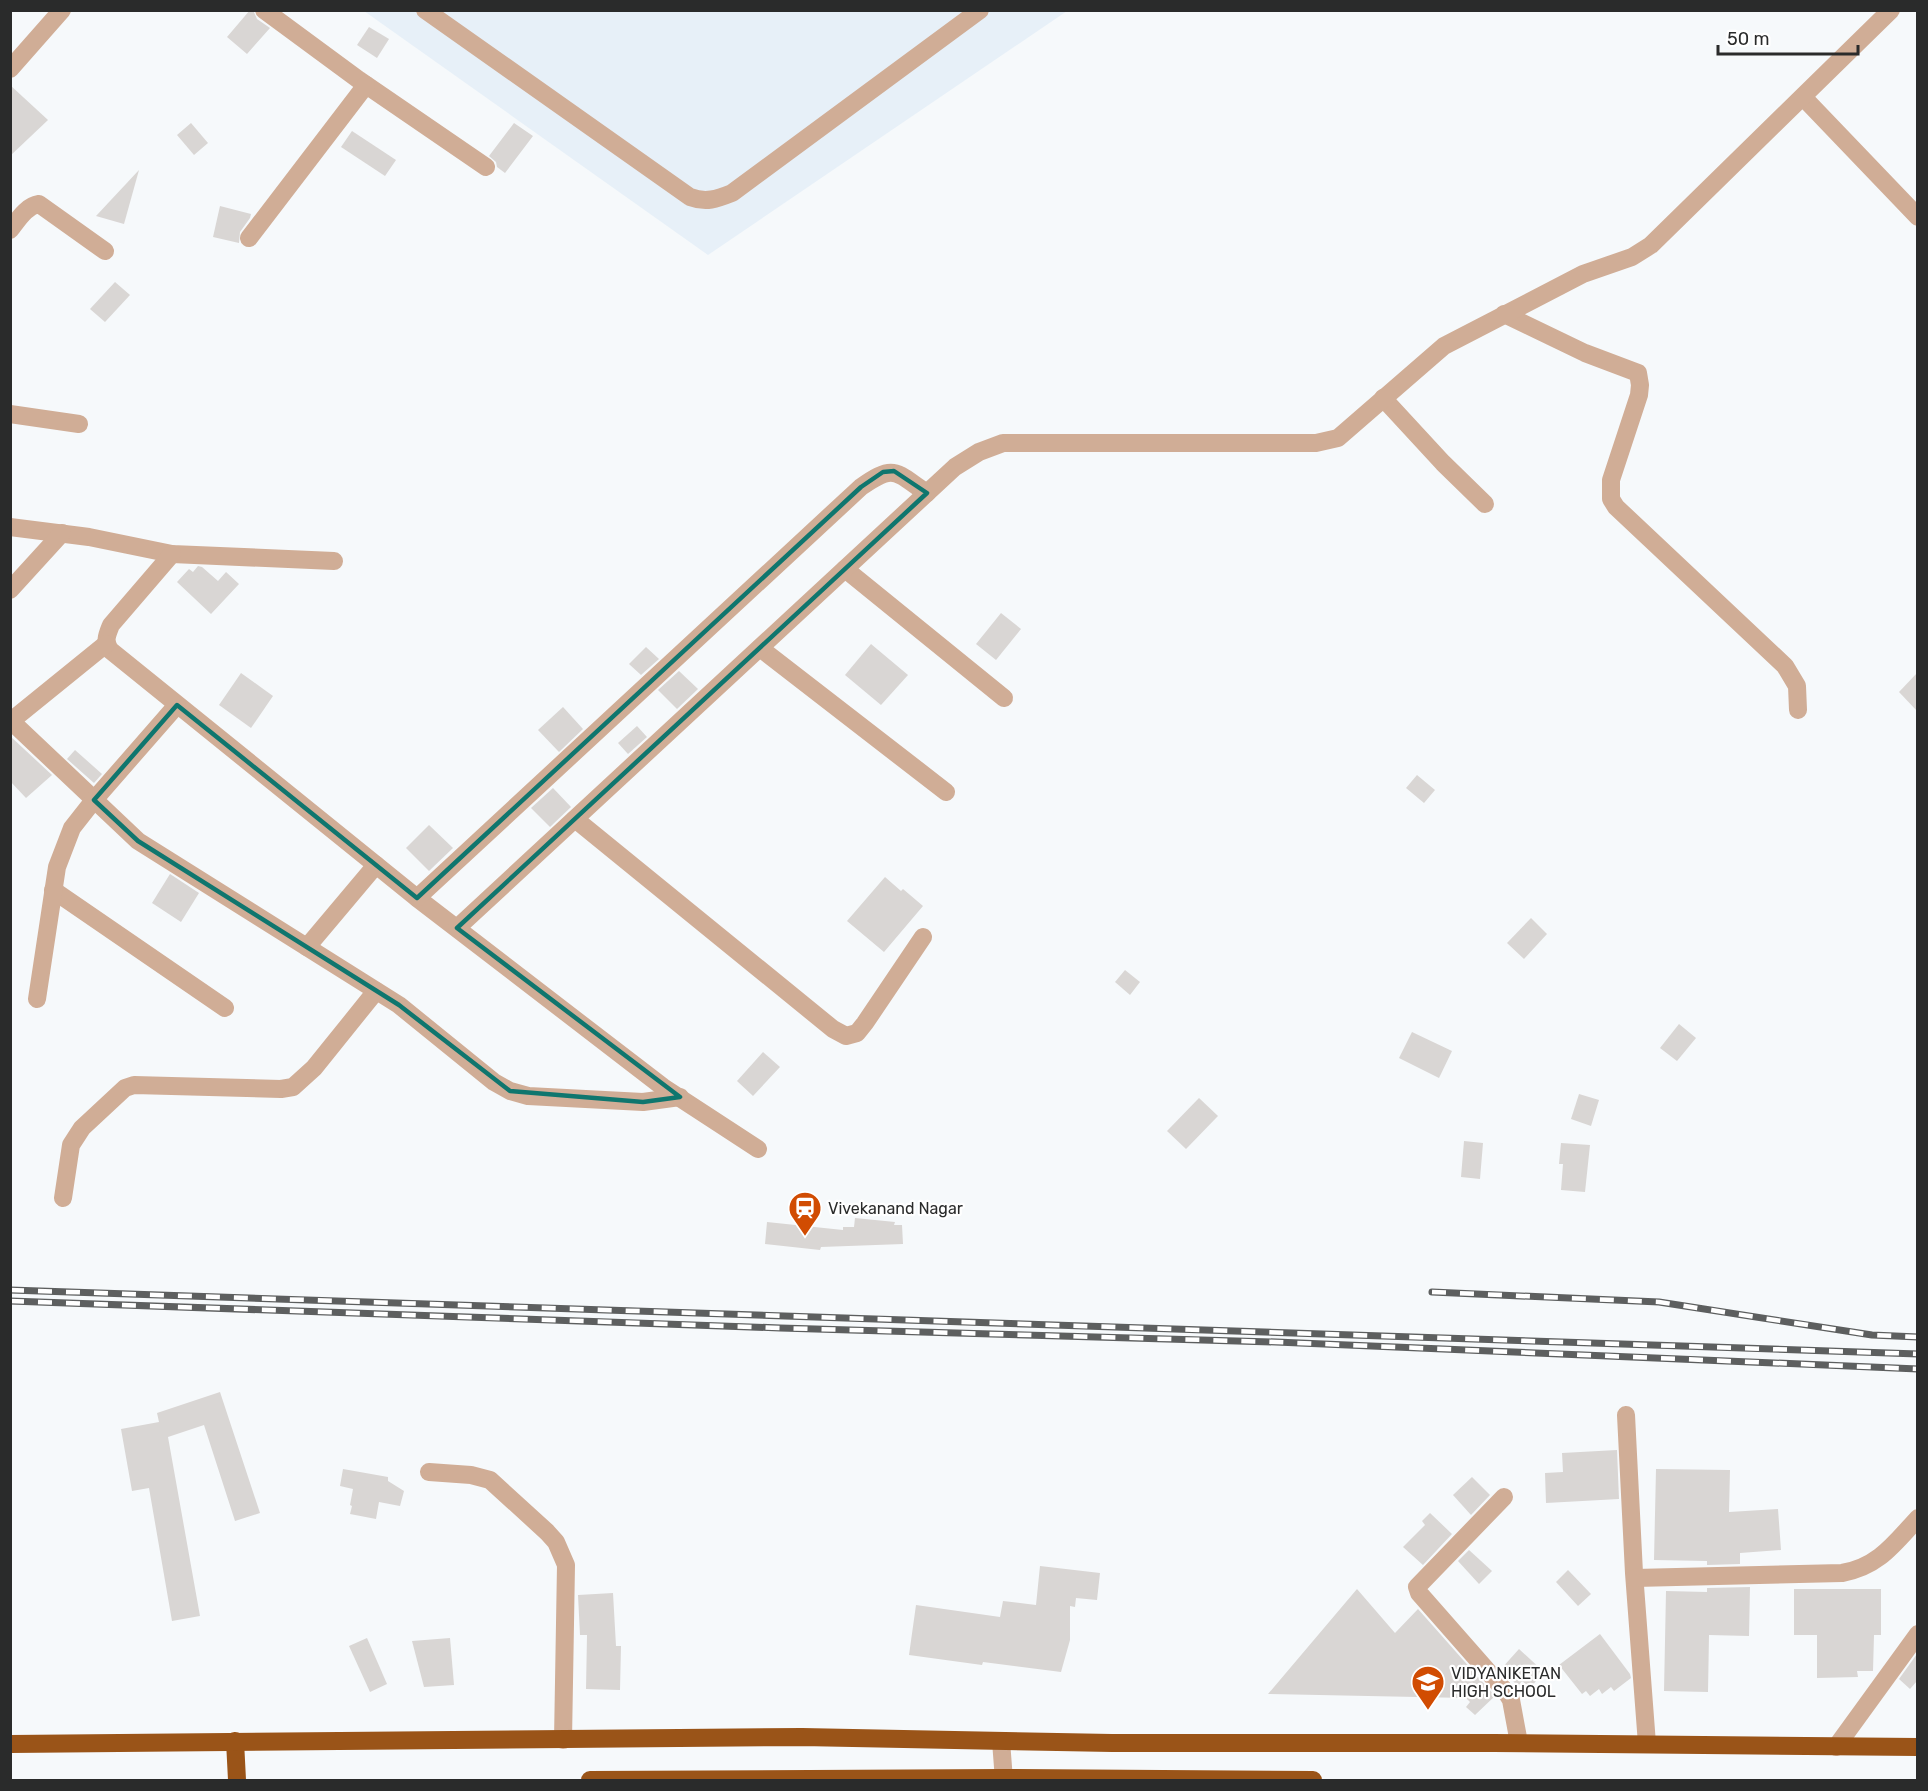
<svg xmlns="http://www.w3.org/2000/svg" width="1928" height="1791" font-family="Rubik,sans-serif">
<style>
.built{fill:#e7f0f8}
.building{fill:#d9d6d4}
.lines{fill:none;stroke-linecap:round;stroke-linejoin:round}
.minor{stroke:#d0ad96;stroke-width:18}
.highway{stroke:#9a5418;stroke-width:18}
.rail-casing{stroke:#5d5f5f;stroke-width:7}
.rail{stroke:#fff;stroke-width:4.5;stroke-dasharray:14;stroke-linecap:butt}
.marked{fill:none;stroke:#0f766e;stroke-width:4.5;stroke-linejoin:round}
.labels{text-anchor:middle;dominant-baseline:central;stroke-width:4.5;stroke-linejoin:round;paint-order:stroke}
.poi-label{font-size:16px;fill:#2a2b2b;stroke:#fff;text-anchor:start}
</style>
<rect width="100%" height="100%" fill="#f6f9fb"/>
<!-- built -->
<path class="built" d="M 364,11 L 1067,11 L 708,255 Z"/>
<!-- building -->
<g class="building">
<path d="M 250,10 L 253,10 L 257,19 L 270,28 L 247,54 L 227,37 Z"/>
<path d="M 369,27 L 389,39 L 377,58 L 357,45 Z"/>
<path d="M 10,85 L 48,120 L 10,156 Z"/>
<path d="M 191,123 L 208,143 L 194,155 L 177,135 Z"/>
<path d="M 514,123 L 533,136 L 505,173 L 497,167 L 496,162 L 489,156 Z"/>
<path d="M 352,131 L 396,160 L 385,176 L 341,147 Z"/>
<path d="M 139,170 L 124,224 L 96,216 Z"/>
<path d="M 220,206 L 251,214 L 250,218 L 240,232 L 239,243 L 213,237 Z"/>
<path d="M 115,282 L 130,295 L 105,322 L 90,309 Z"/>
<path d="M 198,566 L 202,567 L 218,581 L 226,572 L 239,584 L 211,614 L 177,582 L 189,569 L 193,572 Z"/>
<path d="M 1001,613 L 1021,629 L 996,660 L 976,644 Z"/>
<path d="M 871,644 L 908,675 L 881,705 L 845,675 Z"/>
<path d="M 646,647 L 659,659 L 641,675 L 629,664 Z"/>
<path d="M 679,671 L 698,689 L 677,709 L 658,690 Z"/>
<path d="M 241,673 L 273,696 L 251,728 L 219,705 Z"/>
<path d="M 1917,673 L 1917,711 L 1899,692 Z"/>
<path d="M 563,707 L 583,729 L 559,752 L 538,730 Z"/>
<path d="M 637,726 L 647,737 L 628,754 L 618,743 Z"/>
<path d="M 10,736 L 52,775 L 26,798 L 10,781 Z"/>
<path d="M 75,750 L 102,774 L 94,783 L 67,759 Z"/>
<path d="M 1417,775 L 1435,790 L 1424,803 L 1406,788 Z"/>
<path d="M 553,788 L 571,807 L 550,827 L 531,808 Z"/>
<path d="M 429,825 L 453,848 L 429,871 L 406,848 Z"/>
<path d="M 170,874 L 199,893 L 181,922 L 152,903 Z"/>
<path d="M 885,877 L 901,891 L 903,889 L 923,906 L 884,952 L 847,921 Z"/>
<path d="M 1531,918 L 1547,934 L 1524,959 L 1507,943 Z"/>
<path d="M 1125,970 L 1140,982 L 1130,995 L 1115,982 Z"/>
<path d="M 1679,1024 L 1696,1038 L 1677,1061 L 1660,1048 Z"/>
<path d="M 1412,1032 L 1452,1051 L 1439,1078 L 1399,1058 Z"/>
<path d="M 763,1052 L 780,1067 L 753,1096 L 737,1081 Z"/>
<path d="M 1579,1094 L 1599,1100 L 1591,1126 L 1571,1119 Z"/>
<path d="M 1199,1098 L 1218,1116 L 1186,1149 L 1167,1131 Z"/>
<path d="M 1464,1141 L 1483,1143 L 1480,1179 L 1461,1177 Z"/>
<path d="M 1561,1143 L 1590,1145 L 1585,1192 L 1561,1190 L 1563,1164 L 1559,1164 Z"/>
<path d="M 855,1218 L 895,1222 L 894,1225 L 902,1225 L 903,1244 L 821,1247 L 820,1250 L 765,1244 L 767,1222 L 843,1230 L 843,1227 L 854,1227 Z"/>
<path d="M 220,1392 L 260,1513 L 235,1521 L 204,1425 L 168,1437 L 200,1616 L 172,1621 L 149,1488 L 132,1491 L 121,1429 L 159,1422 L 157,1413 Z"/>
<path d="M 1617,1450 L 1619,1499 L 1546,1503 L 1545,1473 L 1563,1472 L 1562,1453 Z"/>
<path d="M 343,1469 L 388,1477 L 388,1481 L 404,1491 L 400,1506 L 379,1502 L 376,1519 L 350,1514 L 352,1506 L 350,1505 L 353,1489 L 340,1486 Z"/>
<path d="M 1656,1469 L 1730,1470 L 1729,1512 L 1778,1509 L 1781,1550 L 1740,1553 L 1740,1564 L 1707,1565 L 1707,1561 L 1654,1560 Z"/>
<path d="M 1472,1477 L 1490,1495 L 1471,1515 L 1453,1495 Z"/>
<path d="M 1430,1513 L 1452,1534 L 1423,1565 L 1403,1547 L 1425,1525 L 1422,1521 Z"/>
<path d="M 1469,1550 L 1492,1571 L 1479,1584 L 1458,1561 Z"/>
<path d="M 1040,1566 L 1100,1573 L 1097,1600 L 1076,1598 L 1075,1607 L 1070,1606 L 1070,1640 L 1061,1672 L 983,1662 L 982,1665 L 909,1655 L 916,1605 L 1000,1617 L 1003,1601 L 1036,1605 Z"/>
<path d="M 1568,1570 L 1591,1594 L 1578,1606 L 1556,1582 Z"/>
<path d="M 1750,1587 L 1749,1636 L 1709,1635 L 1708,1692 L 1664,1691 L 1666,1591 L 1707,1592 L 1707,1588 Z"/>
<path d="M 1357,1589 L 1395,1633 L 1418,1609 L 1495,1696 L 1475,1715 L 1466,1707 L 1470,1702 L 1466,1698 L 1268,1694 Z"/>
<path d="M 1794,1589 L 1881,1589 L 1881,1635 L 1874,1635 L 1873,1671 L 1857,1671 L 1858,1677 L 1817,1678 L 1817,1635 L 1794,1635 Z"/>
<path d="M 613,1593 L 616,1646 L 621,1646 L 620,1690 L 586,1689 L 587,1635 L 580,1635 L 578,1595 Z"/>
<path d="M 1600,1634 L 1630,1674 L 1631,1678 L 1614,1691 L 1611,1687 L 1602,1694 L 1599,1689 L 1590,1696 L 1586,1691 L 1582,1694 L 1559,1665 Z"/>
<path d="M 367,1638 L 387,1684 L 370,1692 L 349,1646 Z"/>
<path d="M 450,1638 L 454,1685 L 424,1687 L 412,1641 Z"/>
<path d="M 1519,1649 L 1544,1672 L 1530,1688 L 1522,1681 L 1518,1686 L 1501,1669 Z"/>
<path d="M 1917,1654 L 1917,1681 L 1910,1689 L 1899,1679 Z"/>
</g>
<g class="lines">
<!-- minor -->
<g class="minor">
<path d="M 264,10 L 359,80 L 486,167"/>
<path d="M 425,10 L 690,197 C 706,203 717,199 732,193 L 980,10"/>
<path d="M 10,69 L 62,10"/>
<path d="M 1803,97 L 1918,217"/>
<path d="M 10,230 C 18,220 26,206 39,204 L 105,251"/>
<path d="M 249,238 L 366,85"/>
<path d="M 1504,314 L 1585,353 L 1638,373 L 1640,385 L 1639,395 L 1611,480 L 1611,499 L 1616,507 L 1785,666 L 1797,686 L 1798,710"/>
<path d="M 1383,398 L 1443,463 L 1485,504"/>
<path d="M 10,414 L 79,424"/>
<path d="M 10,527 L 89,537 L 172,554 L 334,561"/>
<path d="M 172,554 L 111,625 C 107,635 104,641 110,650 L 417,898 L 663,1087 L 758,1149"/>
<path d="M 845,569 L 1004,698"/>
<path d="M 10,590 L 62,533"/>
<path d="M 760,648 L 946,792"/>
<path d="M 10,720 L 138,841 L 399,1005 L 494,1082 L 510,1091 L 528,1096 L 643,1102 L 680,1097"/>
<path d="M 11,721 L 106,644"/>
<path d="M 575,819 L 833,1029 L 846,1036 L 857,1033 L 865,1023 L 923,937"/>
<path d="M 53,890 L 225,1008"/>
<path d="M 417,898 L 861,487 C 895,463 895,472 927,493"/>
<path d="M 457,928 L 955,467 L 979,452 L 1003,443 L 1316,443 L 1338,438 L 1444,346 L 1583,274 L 1632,257 L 1651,245 L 1891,10"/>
<path d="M 307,947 L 376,865"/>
<path d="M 37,999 L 57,867 L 72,828 L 94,800 L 177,705"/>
<path d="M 63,1198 L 71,1145 L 82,1128 L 125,1088 L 134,1085 L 281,1089 L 293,1087 L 314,1068 L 376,991"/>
<path d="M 1626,1415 L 1634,1573 L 1647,1744"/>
<path d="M 429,1472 L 471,1475 L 490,1480 L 547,1532 L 556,1542 L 566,1565 L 563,1740"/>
<path d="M 1504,1497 L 1417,1587 L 1419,1593 L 1506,1692 L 1511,1700 L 1519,1743"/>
<path d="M 1635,1578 L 1842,1573 C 1878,1567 1894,1544 1918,1518"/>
<path d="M 1001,1741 L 1004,1780"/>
<path d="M 1836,1747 L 1918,1634"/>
</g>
<!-- highway -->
<g class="highway">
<path d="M 235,1741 L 237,1780"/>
<path d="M 10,1744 L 802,1737 L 1112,1743 L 1493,1743 L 1918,1747"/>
<path d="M 590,1780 L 1004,1778 L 1313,1780"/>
</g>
<!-- rail casing -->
<g class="rail-casing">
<g id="rail">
<path d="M 10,1290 L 1918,1354"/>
<path d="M 1432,1292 L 1659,1302 L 1872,1335 L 1918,1337"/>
<path d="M 10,1301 L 780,1328 L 1276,1342 L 1918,1369"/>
</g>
</g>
<!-- rail -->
<use href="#rail" class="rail"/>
</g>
<!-- marked area -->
<path class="marked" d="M 894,471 L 927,493 L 457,928 L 680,1097 L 643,1102 L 510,1091 L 399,1005 L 138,841 L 94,800 L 177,705 L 417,898 L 861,487 L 883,472 Z"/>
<!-- icons -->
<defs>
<g id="station-pin" transform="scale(1.725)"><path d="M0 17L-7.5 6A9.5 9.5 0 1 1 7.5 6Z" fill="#d14c02" stroke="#fff"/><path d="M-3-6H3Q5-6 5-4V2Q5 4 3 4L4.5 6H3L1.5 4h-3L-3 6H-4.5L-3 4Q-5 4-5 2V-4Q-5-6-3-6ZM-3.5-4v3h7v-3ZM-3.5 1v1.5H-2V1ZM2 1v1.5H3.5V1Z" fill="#fff"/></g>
<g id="school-pin" transform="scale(1.725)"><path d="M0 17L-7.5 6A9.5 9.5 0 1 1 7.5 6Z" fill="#d14c02" stroke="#fff"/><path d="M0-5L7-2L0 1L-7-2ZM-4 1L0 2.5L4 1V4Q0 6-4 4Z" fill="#fff"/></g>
</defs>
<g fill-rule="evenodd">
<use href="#station-pin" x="805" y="1208"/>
<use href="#school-pin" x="1428" y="1682"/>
</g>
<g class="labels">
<!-- poi labels -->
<g class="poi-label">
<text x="828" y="1208">Vivekanand Nagar</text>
<text x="1451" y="1673">VIDYANIKETAN<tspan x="1451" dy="18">HIGH SCHOOL</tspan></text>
</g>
</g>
<!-- border -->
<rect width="1928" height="1791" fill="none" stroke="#2a2b2b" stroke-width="24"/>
<!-- scale -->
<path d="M1718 45v9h140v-9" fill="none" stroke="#2a2b2b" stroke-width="3"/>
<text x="1727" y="45" font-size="18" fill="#2a2b2b" stroke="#ffffff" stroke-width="4.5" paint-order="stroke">50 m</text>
</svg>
